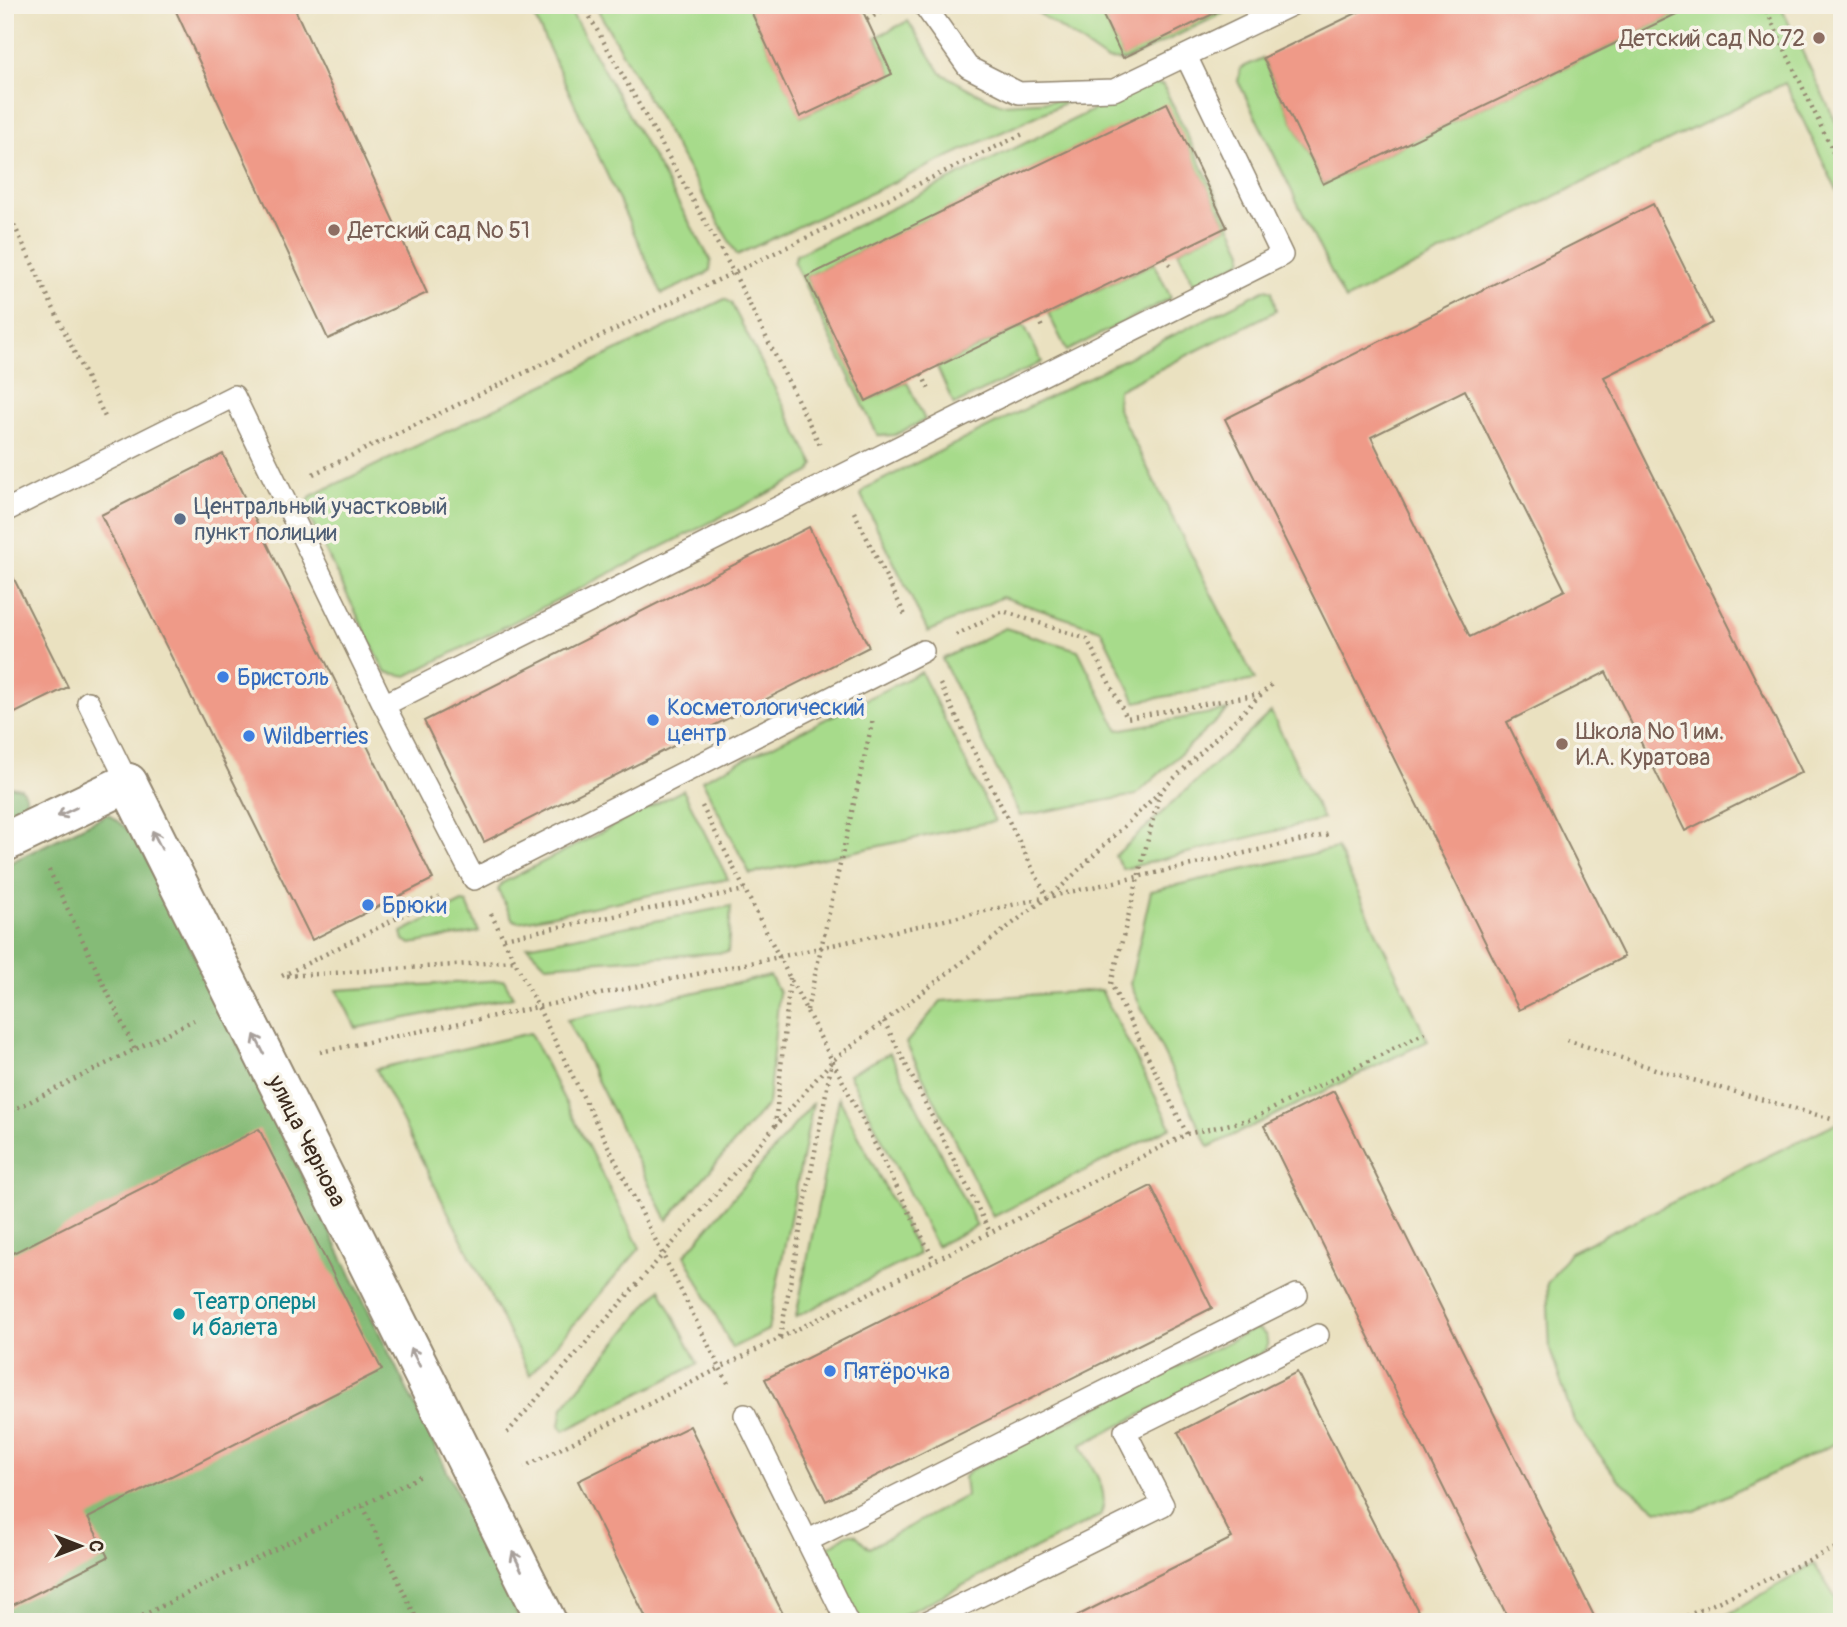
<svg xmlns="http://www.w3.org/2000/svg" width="1847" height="1627" font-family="Pangolin,sans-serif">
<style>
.green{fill:#a7db8b;stroke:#718254;stroke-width:2}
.forest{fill:#85bb77;stroke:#60724a;stroke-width:2}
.building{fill:#ef9a88;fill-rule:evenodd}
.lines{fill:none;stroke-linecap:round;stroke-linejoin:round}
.lane-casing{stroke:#92866f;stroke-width:24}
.street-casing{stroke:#92866f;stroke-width:42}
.secondary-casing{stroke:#92866f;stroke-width:42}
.path{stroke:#92866f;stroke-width:4.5;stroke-dasharray:2 5;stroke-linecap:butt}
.lane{stroke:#fff;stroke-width:21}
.street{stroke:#fff;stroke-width:38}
.secondary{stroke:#fff;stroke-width:38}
.oneway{stroke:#a79f9a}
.education-dot{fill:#8d6e63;stroke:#f7f3e8;stroke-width:2.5}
.service-dot{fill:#5c6f8a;stroke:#f7f3e8;stroke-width:2.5}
.shop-dot{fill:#3f7fe0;stroke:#f7f3e8;stroke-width:2.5}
.culture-dot{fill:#0f9aa8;stroke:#f7f3e8;stroke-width:2.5}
.labels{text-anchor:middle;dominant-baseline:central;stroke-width:7;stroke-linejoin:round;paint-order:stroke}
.education-label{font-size:23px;fill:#785e54;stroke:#f7f3e8;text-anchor:start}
.service-label{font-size:23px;fill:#4e5e75;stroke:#f7f3e8;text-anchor:start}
.shop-label{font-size:23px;fill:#366cbe;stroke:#f7f3e8;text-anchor:start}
.street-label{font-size:23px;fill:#3b2a1e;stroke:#f7f3e8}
.culture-label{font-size:23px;fill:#0d838f;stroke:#f7f3e8;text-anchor:start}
</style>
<rect width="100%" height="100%" fill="#f7f3e8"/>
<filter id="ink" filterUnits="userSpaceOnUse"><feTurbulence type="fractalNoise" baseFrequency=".0143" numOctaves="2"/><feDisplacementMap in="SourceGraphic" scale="14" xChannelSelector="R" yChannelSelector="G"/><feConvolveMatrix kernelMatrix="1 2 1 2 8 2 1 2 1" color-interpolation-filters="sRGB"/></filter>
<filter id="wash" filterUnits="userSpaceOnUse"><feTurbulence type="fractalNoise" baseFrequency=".00686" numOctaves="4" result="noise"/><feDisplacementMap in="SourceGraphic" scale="28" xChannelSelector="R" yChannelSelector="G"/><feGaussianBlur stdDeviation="1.57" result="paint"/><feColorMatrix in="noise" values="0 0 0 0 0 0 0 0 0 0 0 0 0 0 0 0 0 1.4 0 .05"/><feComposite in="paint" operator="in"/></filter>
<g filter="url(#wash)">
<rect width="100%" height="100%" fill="#eae1c0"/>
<!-- green -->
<g class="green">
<path d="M 529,5 L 567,5 L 711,261 L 710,270 L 706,274 L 662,294 Z"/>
<path d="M 595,5 L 748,5 L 801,117 L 892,74 L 876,37 L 908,21 L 941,73 L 975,92 L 1002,104 L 1071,100 L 737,255 Z"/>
<path d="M 1027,5 L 1098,5 L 1123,57 L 1219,11 L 1216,5 L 1232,5 L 1226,12 L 1124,61 L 1106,60 Z"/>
<path d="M 1695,5 L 1780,5 L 1842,135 L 1842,201 L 1785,83 L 1345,300 L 1238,81 L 1241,68 L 1263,58 L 1323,184 Z"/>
<path d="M 1148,83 L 1163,85 L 1243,251 L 1242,261 L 1194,284 L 1178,251 L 1227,227 L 1167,104 L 806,277 L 866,401 L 907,382 L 925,420 L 895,435 L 878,436 L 794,263 L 796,255 Z"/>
<path d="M 1154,263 L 1171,298 L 1067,351 L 1048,313 Z"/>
<path d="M 1266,289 L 1272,291 L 1276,311 L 1118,390 L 1117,408 L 1255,680 L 1136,702 L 1101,630 L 1002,597 L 928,632 L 861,495 L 866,488 Z"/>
<path d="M 725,299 L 731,303 L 814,465 L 810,472 L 407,676 L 385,672 L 311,521 L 306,506 L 311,496 Z"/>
<path d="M 1024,325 L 1042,362 L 954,405 L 937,367 Z"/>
<path d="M 1005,628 L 1078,650 L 1118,730 L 1228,710 L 1136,795 L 1020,816 L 942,659 Z"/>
<path d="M 921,672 L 995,821 L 750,874 L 702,780 Z"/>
<path d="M 1271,712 L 1323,819 L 1123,869 L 1115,856 Z"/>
<path d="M 683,790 L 728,879 L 519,922 L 513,920 L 498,890 L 502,883 Z"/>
<path d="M 1337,848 L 1428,1041 L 1209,1147 L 1130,984 L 1151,891 Z"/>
<path d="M 462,902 L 467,903 L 479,932 L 411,944 L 404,940 L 402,932 Z"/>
<path d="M 731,906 L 728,952 L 546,965 L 527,946 Z"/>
<path d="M 770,976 L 779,992 L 768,1104 L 667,1220 L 567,1020 Z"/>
<path d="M 504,980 L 513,997 L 356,1028 L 337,990 Z"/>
<path d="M 1101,990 L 1171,1127 L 993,1217 L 906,1043 L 941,1001 Z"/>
<path d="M 530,1033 L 640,1248 L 530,1375 L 376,1069 Z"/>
<path d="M 890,1053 L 977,1226 L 936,1246 L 849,1074 Z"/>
<path d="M 839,1098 L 919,1254 L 796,1317 Z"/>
<path d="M 813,1103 L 768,1330 L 732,1348 L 685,1255 Z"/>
<path d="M 1842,1120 L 1842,1440 L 1695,1511 L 1657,1510 L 1617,1478 L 1574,1421 L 1550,1350 L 1547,1284 L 1570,1252 Z"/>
<path d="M 660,1289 L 698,1364 L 564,1431 L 560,1425 L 563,1407 Z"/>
<path d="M 1256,1328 C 1266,1333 1268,1337 1267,1348 L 1258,1356 L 1081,1445 C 1091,1469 1112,1490 1100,1516 L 890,1622 L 858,1622 L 826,1556 L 827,1548 L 847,1534 L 855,1534 L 869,1548 L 966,1496 L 964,1477 L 970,1470 Z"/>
<path d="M 1814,1564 L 1842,1608 L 1842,1622 L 1715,1622 Z"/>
</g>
<!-- forest -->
<g class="forest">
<path d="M 9,786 L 21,788 L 26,795 L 26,806 L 5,819 L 5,788 Z"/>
<path d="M 108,814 L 135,835 L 521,1622 L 5,1622 L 5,865 Z"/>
</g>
<g id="blocks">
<!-- building -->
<g class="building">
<path d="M 173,5 L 293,5 L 427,293 L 328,339 Z"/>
<path d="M 748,5 L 860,5 L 892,74 L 800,117 Z"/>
<path d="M 1098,5 L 1216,5 L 1219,11 L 1123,58 Z"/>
<path d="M 1373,5 L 1695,5 L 1323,184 L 1263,58 Z"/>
<path d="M 1167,103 L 1227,227 L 866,401 L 806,277 Z"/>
<path d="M 1653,204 L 1712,323 L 1604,377 L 1802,772 L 1685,831 L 1606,672 L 1507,722 L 1624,957 L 1519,1010 L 1225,419 ZM 1465,390 L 1565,590 L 1470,637 L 1371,437 Z"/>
<path d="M 223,454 L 433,879 L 312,940 L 101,515 Z"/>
<path d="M 809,527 L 869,647 L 484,842 L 424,721 Z"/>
<path d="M 5,561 L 68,687 L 5,718 Z"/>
<path d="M 1334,1091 L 1597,1622 L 1510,1622 L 1264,1126 Z"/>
<path d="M 259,1129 L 382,1370 L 88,1518 L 108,1557 L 5,1609 L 5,1257 Z"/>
<path d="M 1151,1186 L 1212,1308 L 826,1501 L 765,1379 Z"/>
<path d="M 1297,1372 L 1418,1611 L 1397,1622 L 1065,1622 L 1232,1538 L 1178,1432 Z"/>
<path d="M 690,1426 L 787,1622 L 648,1622 L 578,1481 Z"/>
</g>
</g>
</g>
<g filter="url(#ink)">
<use href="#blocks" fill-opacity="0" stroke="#92866f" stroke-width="2"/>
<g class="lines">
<!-- lane casing -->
<g class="lane-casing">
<g id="lane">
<path d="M 924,5 L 968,67 L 1019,93 L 1114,90 L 1291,5"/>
<path d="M 5,511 L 234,396 L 384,705 L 1282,255 L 1186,56"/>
<path d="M 88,702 L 128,783"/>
<path d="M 384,705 L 474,879 L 923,651"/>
<path d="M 745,1415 L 847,1622"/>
<path d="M 807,1541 L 1297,1295"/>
<path d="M 927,1622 L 1163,1505 L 1125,1431 L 1318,1335"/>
</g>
</g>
<!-- street casing -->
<g class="street-casing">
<path id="street" d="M 5,842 L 128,783"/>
</g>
<!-- secondary casing -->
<g class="secondary-casing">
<path id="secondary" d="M 128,783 L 547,1622"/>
</g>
<!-- path -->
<g class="path">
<path d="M 583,5 L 734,273 L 820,445"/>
<path d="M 1764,5 L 1842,171"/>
<path d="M 867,19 L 888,9"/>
<path d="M 5,206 L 105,417"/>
<path d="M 1166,257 L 1172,269"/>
<path d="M 1038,318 L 1043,330"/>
<path d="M 922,374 L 929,390"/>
<path d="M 313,474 L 1025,133"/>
<path d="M 854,512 L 906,617"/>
<path d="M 956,635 L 1003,611 L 1087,639 L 1127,718 L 1260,694"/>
<path d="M 940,684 L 1047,897"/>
<path d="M 1160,792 L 1111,984 L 1187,1134"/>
<path d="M 702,806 L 934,1260"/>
<path d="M 49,870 L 135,1050"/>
<path d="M 491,914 L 720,1368 L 524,1467"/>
<path d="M 504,938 L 745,890"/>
<path d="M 282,976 L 439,897"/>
<path d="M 287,976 L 515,961"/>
<path d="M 807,1010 L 873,719"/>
<path d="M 884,1021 L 990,1232"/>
<path d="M 1567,1040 L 1661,1071 L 1842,1122"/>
<path d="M 320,1052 L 779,957 L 1330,834"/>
<path d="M 5,1114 L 194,1020"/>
<path d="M 775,1126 L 790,978"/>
<path d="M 780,1337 L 832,1061"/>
<path d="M 728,1383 L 720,1368 L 1187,1134 L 1252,1119 L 1425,1033"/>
<path d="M 507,1433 L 832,1061 L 1062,886 L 1271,685"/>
<path d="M 363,1506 L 418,1622"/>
<path d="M 130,1622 L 423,1475"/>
<path d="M 1674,1622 L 1842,1545"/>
</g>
<!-- lane -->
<use href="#lane" class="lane"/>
<!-- street -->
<use href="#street" class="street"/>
<!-- secondary -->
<use href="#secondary" class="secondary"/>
</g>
<!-- one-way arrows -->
<defs><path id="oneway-shaft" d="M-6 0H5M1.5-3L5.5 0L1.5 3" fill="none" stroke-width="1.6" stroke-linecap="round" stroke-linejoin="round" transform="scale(1.75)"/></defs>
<g class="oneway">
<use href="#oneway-shaft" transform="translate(67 812) rotate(155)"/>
<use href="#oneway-shaft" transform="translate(157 840) rotate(-117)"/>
<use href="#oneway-shaft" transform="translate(259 1044) rotate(-117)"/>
<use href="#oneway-shaft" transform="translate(415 1357) rotate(-117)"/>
<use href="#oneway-shaft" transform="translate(517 1561) rotate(-116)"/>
</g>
</g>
<!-- markers -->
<g class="education-dot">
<circle cx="1819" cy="38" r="7"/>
<circle cx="334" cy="230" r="7"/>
<circle cx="1562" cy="744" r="7"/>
</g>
<circle class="service-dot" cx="180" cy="519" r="7"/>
<g class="shop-dot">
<circle cx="223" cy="677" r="7"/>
<circle cx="653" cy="720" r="7"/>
<circle cx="249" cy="736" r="7"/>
<circle cx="368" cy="905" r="7"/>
<circle cx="830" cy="1371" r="7"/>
</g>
<circle class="culture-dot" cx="179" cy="1314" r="7"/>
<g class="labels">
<!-- education labels -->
<g class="education-label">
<text x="1805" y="38" text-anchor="end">Детский сад № 72</text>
<text x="348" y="230">Детский сад № 51</text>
<text x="1576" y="731">Школа № 1 им.<tspan x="1576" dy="26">И.А. Куратова</tspan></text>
</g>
<!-- service labels -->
<g class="service-label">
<text x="194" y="506">Центральный участковый<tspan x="194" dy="26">пункт полиции</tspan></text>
</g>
<!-- shop labels -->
<g class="shop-label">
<text x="237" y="677">Бристоль</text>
<text x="667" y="707">Косметологический<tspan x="667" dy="26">центр</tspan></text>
<text x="263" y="736">Wildberries</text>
<text x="382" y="905">Брюки</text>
<text x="844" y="1371">Пятёрочка</text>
</g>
<!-- street labels -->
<g class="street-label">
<text transform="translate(307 1141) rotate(63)">улица Чернова</text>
</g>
<!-- culture labels -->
<g class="culture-label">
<text x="193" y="1301">Театр оперы<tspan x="193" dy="26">и балета</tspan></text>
</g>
</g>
<!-- margin -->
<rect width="1847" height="1627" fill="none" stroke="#f7f3e8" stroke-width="28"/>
<!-- north arrow -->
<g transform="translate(80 1546) rotate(90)" stroke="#f7f3e8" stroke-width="5" paint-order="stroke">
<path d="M0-5L12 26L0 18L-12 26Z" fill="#3b2a1e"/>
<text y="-10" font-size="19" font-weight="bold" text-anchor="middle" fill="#3b2a1e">С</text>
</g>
</svg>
